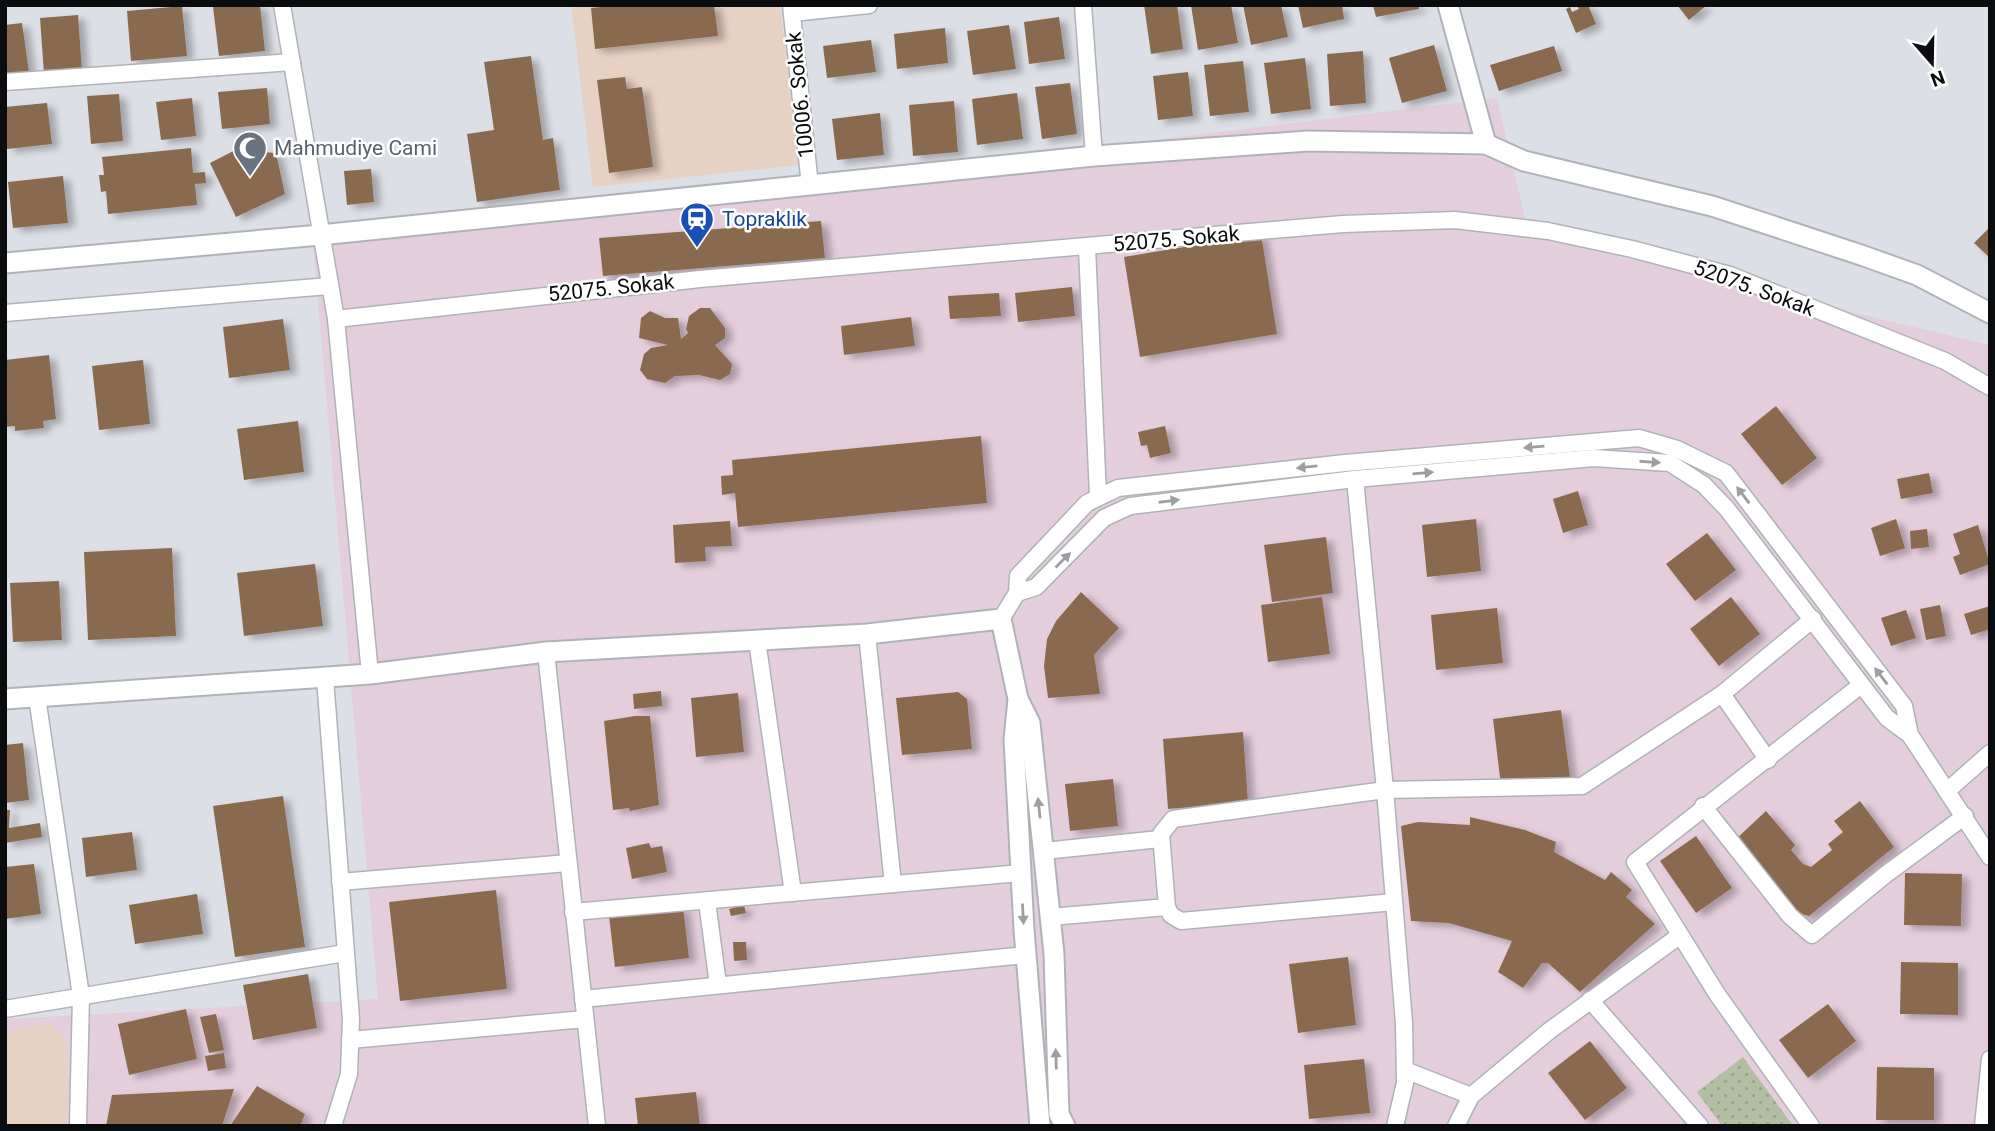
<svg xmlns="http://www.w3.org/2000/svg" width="1995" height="1131" font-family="Roboto,sans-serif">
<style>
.commercial{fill:#e4cedc}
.education{fill:#e6d1c3}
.grass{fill:url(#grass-dots)}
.building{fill:#896b4f;filter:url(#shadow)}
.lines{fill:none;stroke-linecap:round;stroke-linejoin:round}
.minor-casing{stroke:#afb2b8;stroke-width:19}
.tertiary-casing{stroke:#afb2b8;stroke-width:23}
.minor{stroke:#fff;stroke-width:16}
.tertiary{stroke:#fff;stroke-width:19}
.oneway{fill:#9d9e9f}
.labels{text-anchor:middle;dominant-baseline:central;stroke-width:5;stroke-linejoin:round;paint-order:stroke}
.street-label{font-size:21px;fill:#0b0c0e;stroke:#fff}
.worship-label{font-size:21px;fill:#5b616d;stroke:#fff;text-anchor:start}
.transit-label{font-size:21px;fill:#164399;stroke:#fff;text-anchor:start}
</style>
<defs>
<pattern id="grass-dots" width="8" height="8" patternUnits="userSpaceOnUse" patternTransform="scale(1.75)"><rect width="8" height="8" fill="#b3bfa3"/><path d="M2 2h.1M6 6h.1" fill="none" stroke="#99a38b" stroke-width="1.8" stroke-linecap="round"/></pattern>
<filter id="shadow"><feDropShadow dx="7" dy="4" stdDeviation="3.5" flood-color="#0004"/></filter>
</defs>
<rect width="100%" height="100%" fill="#dddfe6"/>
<!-- commercial -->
<path class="commercial" d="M 1497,98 L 1529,235 L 1990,345 L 1990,1126 L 5,1126 L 5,1019 L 378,999 L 313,243 Z"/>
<!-- education -->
<g class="education">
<path d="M 571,5 L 780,5 L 800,165 L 593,187 Z"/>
<path d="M 50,1023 L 67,1043 L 67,1126 L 5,1126 L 5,1032 Z"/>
</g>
<!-- grass -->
<path class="grass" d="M 1743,1057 L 1793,1126 L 1722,1126 L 1697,1092 Z"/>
<!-- building -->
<g class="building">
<path d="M 260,5 L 265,51 L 219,56 L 213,7 Z"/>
<path d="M 621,5 L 714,5 L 718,36 L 595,49 L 591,8 Z"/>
<path d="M 1144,5 L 1177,5 L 1183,49 L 1151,54 Z"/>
<path d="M 1191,5 L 1231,5 L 1238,43 L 1198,50 Z"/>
<path d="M 1243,5 L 1281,5 L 1288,37 L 1251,45 Z"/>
<path d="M 1298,5 L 1342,5 L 1344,19 L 1303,28 Z"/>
<path d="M 1373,5 L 1419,5 L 1419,9 L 1376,17 Z"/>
<path d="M 1577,5 L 1588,5 L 1596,24 L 1576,33 L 1566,9 L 1570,7 L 1572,12 L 1579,9 Z"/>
<path d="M 1677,5 L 1707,5 L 1689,20 Z"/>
<path d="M 182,6 L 187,56 L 131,61 L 127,11 Z"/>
<path d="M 78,15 L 82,71 L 44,74 L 40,18 Z"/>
<path d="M 1059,17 L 1065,59 L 1029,64 L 1024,22 Z"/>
<path d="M 22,23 L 29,72 L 5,75 L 5,25 Z"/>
<path d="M 1009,25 L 1016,69 L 973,75 L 967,31 Z"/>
<path d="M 945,28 L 948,63 L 897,69 L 894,34 Z"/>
<path d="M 871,40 L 876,72 L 827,78 L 823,46 Z"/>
<path d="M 1434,45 L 1447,91 L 1402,103 L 1389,58 Z"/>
<path d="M 1554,46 L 1562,71 L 1499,91 L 1490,65 Z"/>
<path d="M 1363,51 L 1366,103 L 1330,106 L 1327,54 Z"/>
<path d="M 531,56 L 543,140 L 553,138 L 560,190 L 477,202 L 467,134 L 494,130 L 484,62 Z"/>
<path d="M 1305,58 L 1311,109 L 1271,114 L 1264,63 Z"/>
<path d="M 1243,61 L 1249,112 L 1210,116 L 1204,65 Z"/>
<path d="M 1188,72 L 1193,116 L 1158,120 L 1153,76 Z"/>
<path d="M 625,77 L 627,89 L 642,87 L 653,167 L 609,173 L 597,80 Z"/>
<path d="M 1070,83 L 1077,134 L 1042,139 L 1035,87 Z"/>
<path d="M 267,88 L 270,124 L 222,129 L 218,92 Z"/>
<path d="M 1017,93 L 1023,139 L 977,145 L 972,99 Z"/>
<path d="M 119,94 L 123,141 L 91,144 L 87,96 Z"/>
<path d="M 192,98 L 196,136 L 161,140 L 156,102 Z"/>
<path d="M 954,101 L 958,152 L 913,156 L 909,105 Z"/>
<path d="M 47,103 L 52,144 L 7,149 L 5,107 Z"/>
<path d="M 880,113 L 884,155 L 837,160 L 832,119 Z"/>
<path d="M 253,141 L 261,152 L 276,153 L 285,194 L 236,217 L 210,163 Z"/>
<path d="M 191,148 L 193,173 L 205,172 L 206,183 L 195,184 L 197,205 L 108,214 L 106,191 L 101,192 L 99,175 L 104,175 L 102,157 Z"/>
<path d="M 371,169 L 374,202 L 347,205 L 344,171 Z"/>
<path d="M 63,176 L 68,223 L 13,228 L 8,182 Z"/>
<path d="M 821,221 L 825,258 L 603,276 L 599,238 Z"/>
<path d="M 1990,227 L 1990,258 L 1974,243 Z"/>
<path d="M 1261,234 L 1277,334 L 1140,357 L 1124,257 Z"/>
<path d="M 1072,287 L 1075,316 L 1018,322 L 1015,293 Z"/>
<path d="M 999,293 L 1001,316 L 950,319 L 948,296 Z"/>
<path d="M 700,308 L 710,308 L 725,328 L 725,338 L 715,345 L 732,364 L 730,374 L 720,380 L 699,375 L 675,376 L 665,383 L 647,379 L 640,370 L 644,354 L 651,348 L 668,345 L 639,338 L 641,318 L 650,311 L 665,318 L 678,318 L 681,339 L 688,333 L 686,329 L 689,316 Z"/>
<path d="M 911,317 L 915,346 L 844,355 L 841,326 Z"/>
<path d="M 283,319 L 290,370 L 229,378 L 223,327 Z"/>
<path d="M 49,355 L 56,419 L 43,421 L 44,428 L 15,431 L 15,426 L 5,427 L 5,360 Z"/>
<path d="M 143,360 L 150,424 L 99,430 L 92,366 Z"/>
<path d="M 1776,406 L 1817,458 L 1782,485 L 1741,434 Z"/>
<path d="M 298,421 L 304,472 L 244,480 L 237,429 Z"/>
<path d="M 1165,426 L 1171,453 L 1150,458 L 1147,445 L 1141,446 L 1138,432 Z"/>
<path d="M 981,436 L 987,503 L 738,527 L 735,493 L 722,495 L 721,476 L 733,475 L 732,460 Z"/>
<path d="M 1929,473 L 1933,493 L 1901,499 L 1897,479 Z"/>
<path d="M 1578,491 L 1588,525 L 1563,533 L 1553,499 Z"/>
<path d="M 1476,519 L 1481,571 L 1427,577 L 1422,525 Z"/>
<path d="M 1896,519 L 1905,548 L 1880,556 L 1871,528 Z"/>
<path d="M 730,521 L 732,546 L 705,547 L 706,561 L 675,563 L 673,525 Z"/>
<path d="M 1978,525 L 1990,564 L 1960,575 L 1953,557 L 1960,554 L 1953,534 Z"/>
<path d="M 1927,529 L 1929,547 L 1911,549 L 1910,531 Z"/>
<path d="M 1707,533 L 1736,570 L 1695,601 L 1666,564 Z"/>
<path d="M 1326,537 L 1333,593 L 1272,602 L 1264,545 Z"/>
<path d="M 172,548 L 176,636 L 88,640 L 84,552 Z"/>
<path d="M 315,564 L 323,626 L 244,636 L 237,573 Z"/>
<path d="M 59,581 L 62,640 L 13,642 L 10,583 Z"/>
<path d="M 1081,592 L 1119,628 L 1094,655 L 1100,694 L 1048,698 L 1044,666 L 1047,639 L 1056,621 Z"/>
<path d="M 1322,597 L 1330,654 L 1268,662 L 1261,605 Z"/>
<path d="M 1731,597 L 1760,634 L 1719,666 L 1690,629 Z"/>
<path d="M 1940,605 L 1946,636 L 1926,640 L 1920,609 Z"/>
<path d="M 1990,606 L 1990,629 L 1971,635 L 1964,614 Z"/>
<path d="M 1497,608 L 1503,663 L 1436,670 L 1431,615 Z"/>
<path d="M 1906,610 L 1916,638 L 1891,646 L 1881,618 Z"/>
<path d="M 661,691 L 662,706 L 634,709 L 633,694 Z"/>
<path d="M 958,692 L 967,699 L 972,749 L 902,755 L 896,698 Z"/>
<path d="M 738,693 L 744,752 L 696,757 L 691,698 Z"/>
<path d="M 1561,710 L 1570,777 L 1501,786 L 1493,719 Z"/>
<path d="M 635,716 L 650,716 L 659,805 L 630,811 L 629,808 L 613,810 L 604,721 Z"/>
<path d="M 1243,732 L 1248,802 L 1168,809 L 1163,739 Z"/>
<path d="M 23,743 L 29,800 L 5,803 L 5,745 Z"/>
<path d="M 1113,779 L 1118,826 L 1070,831 L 1065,784 Z"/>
<path d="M 283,796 L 305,947 L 235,957 L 213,806 Z"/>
<path d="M 1860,801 L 1894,847 L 1809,916 L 1798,913 L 1735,840 L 1766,811 L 1795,845 L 1791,850 L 1803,864 L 1811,867 L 1832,850 L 1828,844 L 1843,832 L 1834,821 Z"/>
<path d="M 5,810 L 10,810 L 9,828 L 40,823 L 42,837 L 5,843 Z"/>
<path d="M 1470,817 L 1525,830 L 1556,842 L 1554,852 L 1605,880 L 1611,872 L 1632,890 L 1626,897 L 1655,924 L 1580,992 L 1548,963 L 1542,963 L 1523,988 L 1498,972 L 1512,941 L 1449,923 L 1411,921 L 1401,826 L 1418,822 L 1470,825 Z"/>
<path d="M 132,832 L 137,870 L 86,877 L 82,838 Z"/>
<path d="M 1696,836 L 1732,888 L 1696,913 L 1660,861 Z"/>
<path d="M 649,843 L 651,848 L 662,846 L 667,872 L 632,879 L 626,848 Z"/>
<path d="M 34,864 L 41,914 L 5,919 L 5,867 Z"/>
<path d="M 1905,873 L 1962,874 L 1961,926 L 1904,925 Z"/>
<path d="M 496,890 L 507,989 L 400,1001 L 389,902 Z"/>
<path d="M 197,894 L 203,934 L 135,944 L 129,905 Z"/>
<path d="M 744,905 L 746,913 L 731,916 L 729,909 Z"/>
<path d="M 683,907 L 689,958 L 615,967 L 609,916 Z"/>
<path d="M 733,942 L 746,942 L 747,960 L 734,961 Z"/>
<path d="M 1348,957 L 1356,1025 L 1298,1033 L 1289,964 Z"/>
<path d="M 1901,962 L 1958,963 L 1958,1015 L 1900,1014 Z"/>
<path d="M 308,974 L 317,1028 L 253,1040 L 243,985 Z"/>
<path d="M 1828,1004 L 1856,1041 L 1808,1078 L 1779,1040 Z"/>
<path d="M 186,1009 L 197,1059 L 129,1075 L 118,1024 Z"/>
<path d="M 216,1014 L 224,1050 L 209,1053 L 200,1017 Z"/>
<path d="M 1590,1041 L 1627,1088 L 1585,1120 L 1548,1073 Z"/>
<path d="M 224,1053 L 226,1068 L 208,1071 L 205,1056 Z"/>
<path d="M 1364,1059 L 1370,1113 L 1309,1119 L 1304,1065 Z"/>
<path d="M 1877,1067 L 1934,1068 L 1934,1120 L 1876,1120 Z"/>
<path d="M 257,1086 L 305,1114 L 300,1126 L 230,1126 Z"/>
<path d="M 234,1089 L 222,1126 L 106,1126 L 112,1095 Z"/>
<path d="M 696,1092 L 700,1126 L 638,1126 L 635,1098 Z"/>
</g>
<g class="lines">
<!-- minor casing -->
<g class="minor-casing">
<g id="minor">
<path d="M 282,5 L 336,319 L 370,674"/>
<path d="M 791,5 L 810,186"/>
<path d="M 1083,5 L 1094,156"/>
<path d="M 792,13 L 869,5"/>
<path d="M 5,82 L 292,62"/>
<path d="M 1087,247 L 1098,496"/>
<path d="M 5,313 L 329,286"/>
<path d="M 336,319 L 700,279 L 1343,224 L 1455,220 L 1548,231 L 1632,249 L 1730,275 L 1945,361 L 1990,387"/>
<path d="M 1355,479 L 1385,790 L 1404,1023 L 1405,1083 L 1395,1126"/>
<path d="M 1017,593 L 1036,587 L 1104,518 L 1130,506 L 1355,479 L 1594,458 L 1670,463 L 1704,485 L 1727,509 L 1887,718 L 1910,735 L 1990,857"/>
<path d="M 1001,619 L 1017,593 L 1018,576 L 1087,503 L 1118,488 L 1345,463 L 1639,438 L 1677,449 L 1726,473 L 1904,706 L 1910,735"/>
<path d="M 867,634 L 893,884"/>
<path d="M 757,640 L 793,893"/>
<path d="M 546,652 L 597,1126"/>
<path d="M 325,678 L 351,1019 L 349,1074 L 333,1126"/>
<path d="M 1722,694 L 1768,760"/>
<path d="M 37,697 L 81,996 L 78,1126"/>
<path d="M 1947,791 L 1990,753"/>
<path d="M 1703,806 L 1790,916 L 1812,935 L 1885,875 L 1965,816"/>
<path d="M 1044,851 L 1160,839"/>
<path d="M 340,882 L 568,863"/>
<path d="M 707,901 L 718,985"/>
<path d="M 1394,902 L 1181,921 L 1171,915 L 1167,907 L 1161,834 L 1173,819 L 1385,790 L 1582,786 L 1722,694 L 1813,619"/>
<path d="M 573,912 L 1021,873"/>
<path d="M 1050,917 L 1167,907"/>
<path d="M 583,999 L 1026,955"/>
<path d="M 1590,1000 L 1700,1126"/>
<path d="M 5,1009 L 345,953"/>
<path d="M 350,1040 L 585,1019"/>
<path d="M 1405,1070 L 1471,1096"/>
<path d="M 1456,1126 L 1471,1096 L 1549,1031 L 1679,936"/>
<path d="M 1811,1126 L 1717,994 L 1635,862 L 1861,685"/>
<path d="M 1983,1126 L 1990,1059"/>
</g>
</g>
<!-- tertiary casing -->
<g class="tertiary-casing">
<g id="tertiary">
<path d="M 1448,5 L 1486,144"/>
<path d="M 5,263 L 320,235 L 1094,156 L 1308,141 L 1486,144 L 1524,161 L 1712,206 L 1861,255 L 1917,275 L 1990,313"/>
<path d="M 5,699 L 370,674 L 546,652 L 867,634 L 1001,619 L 1018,699 L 1014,740 L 1024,930 L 1040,1126"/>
<path d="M 1019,701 L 1030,723 L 1054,954 L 1059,1114 L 1065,1126"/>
</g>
</g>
<!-- minor -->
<use href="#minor" class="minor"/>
<!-- tertiary -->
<use href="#tertiary" class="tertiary"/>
</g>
<!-- one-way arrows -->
<defs><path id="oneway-solid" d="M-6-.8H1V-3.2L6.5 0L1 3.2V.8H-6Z" transform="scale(1.75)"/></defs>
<g class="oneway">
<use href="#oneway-solid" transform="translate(1534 447) rotate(175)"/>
<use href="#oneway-solid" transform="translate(1650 462) rotate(4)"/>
<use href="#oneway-solid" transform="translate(1307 467) rotate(174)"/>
<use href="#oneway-solid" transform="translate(1423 473) rotate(-5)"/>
<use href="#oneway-solid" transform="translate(1743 495) rotate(-127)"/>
<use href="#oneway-solid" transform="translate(1169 501) rotate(-7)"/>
<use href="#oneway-solid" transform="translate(1063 560) rotate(-45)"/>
<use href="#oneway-solid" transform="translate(1881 676) rotate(-127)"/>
<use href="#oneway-solid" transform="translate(1039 808) rotate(-96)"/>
<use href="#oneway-solid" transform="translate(1023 914) rotate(87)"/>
<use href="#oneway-solid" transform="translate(1056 1059) rotate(-92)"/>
</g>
<!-- icons -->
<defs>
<g id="mosque-pin" transform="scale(1.75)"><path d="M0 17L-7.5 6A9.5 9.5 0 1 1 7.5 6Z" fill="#6b7280" stroke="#fff"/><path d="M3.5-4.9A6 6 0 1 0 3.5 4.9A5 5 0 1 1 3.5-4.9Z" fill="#fff"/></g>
<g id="station-pin" transform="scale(1.75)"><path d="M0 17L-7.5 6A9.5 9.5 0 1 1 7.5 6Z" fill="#1a4fb4" stroke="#fff"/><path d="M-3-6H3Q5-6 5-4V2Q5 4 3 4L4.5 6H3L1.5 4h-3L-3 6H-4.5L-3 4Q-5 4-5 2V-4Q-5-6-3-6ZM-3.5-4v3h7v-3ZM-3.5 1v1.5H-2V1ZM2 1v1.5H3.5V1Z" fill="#fff"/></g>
</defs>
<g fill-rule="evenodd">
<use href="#mosque-pin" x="250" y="148"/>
<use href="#station-pin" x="697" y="219"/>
</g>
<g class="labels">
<!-- street labels -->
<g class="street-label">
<text transform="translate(800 95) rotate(-96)">10006. Sokak</text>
<text transform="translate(1176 239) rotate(-5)">52075. Sokak</text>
<text transform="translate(611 288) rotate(-6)">52075. Sokak</text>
<text transform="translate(1754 288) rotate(20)">52075. Sokak</text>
</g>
<!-- worship labels -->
<g class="worship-label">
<text x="274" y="148">Mahmudiye Cami</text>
</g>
<!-- transit labels -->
<g class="transit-label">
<text x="722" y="219">Topraklık</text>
</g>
</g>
<!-- border -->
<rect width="1995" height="1131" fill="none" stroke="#0b0c0e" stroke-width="14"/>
<!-- north arrow -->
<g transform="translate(1932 63) rotate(160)" stroke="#ffffff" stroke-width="5" paint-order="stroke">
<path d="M0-5L12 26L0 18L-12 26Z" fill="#0b0c0e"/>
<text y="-10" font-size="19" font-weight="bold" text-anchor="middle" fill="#0b0c0e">N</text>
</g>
</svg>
